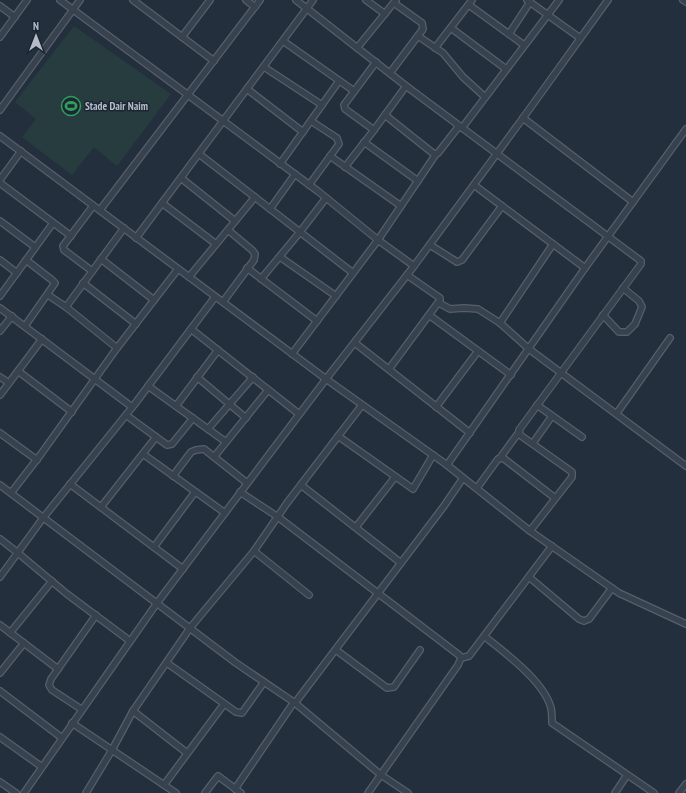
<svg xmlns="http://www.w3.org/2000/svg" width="686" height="793" font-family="'PT Sans Narrow',sans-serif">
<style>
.green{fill:#263c3f}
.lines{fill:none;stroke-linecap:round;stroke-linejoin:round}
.street-casing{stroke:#565f6c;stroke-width:8}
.street{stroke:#38414e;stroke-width:5.5}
.labels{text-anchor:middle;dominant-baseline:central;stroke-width:3;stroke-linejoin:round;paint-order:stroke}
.poi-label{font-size:11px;font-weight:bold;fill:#b4bcc9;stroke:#1d2633;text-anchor:start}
</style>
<rect width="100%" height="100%" fill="#242f3e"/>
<!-- green -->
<path class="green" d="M 74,26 L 171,94 L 117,166 L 94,147 L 72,175 L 22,137 L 36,119 L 15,102 Z"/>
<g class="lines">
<!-- street casing -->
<g class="street-casing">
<g id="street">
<path d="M 133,0 L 214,61"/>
<path d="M 246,0 L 255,7"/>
<path d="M 296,0 L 406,86 L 641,261 L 641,264 L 519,430 L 520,435 L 572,472 L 572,477 L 530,531"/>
<path d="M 366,0 L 385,14"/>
<path d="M 527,0 L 580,38"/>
<path d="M 683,0 L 686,2"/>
<path d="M 469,5 L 524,45"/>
<path d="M 0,6 L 15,17"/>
<path d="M 451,28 L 506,69"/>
<path d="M 509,34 L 530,2"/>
<path d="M 418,36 L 443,53 L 463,77 L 485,97"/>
<path d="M 0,37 L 27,0"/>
<path d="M 182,37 L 210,0"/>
<path d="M 283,41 L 354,91"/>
<path d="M 357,48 L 396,0"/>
<path d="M 435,48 L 472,0"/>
<path d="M 264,67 L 322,105"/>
<path d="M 390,73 L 423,29 L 422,23 L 394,3"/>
<path d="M 247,89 L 303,132"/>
<path d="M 0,110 L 80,0"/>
<path d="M 385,115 L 434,154 L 438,153 L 459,126"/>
<path d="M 523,118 L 633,202"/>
<path d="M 462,128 L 559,0"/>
<path d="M 686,129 L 585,268 L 447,465 L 530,531 L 619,593 L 686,624"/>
<path d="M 374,130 L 345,109 L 344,105 L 376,62"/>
<path d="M 0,136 L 326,379 L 447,465"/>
<path d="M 364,142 L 418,181"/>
<path d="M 199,154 L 353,273"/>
<path d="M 330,156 L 401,206"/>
<path d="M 280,164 L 339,81"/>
<path d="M 345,167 L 374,130 L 406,86"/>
<path d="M 181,178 L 235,221"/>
<path d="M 0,180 L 21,151"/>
<path d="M 0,183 L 71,236"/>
<path d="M 309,185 L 339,144 L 337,138 L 311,121"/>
<path d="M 474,185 L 585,268"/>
<path d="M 162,203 L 216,244"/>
<path d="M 270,209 L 295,174"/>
<path d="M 100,210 L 260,0"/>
<path d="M 0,221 L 35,247"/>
<path d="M 136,238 L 313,0"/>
<path d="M 430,245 L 457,262 L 462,260 L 502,206"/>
<path d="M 280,257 L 336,296"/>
<path d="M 101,259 L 154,300"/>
<path d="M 0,260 L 17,273"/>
<path d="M 414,266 L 523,118 L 608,0"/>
<path d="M 247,268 L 317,321"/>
<path d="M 92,271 L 64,250 L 63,246 L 93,206"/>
<path d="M 189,277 L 255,197"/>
<path d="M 261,279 L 300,232 L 326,198"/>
<path d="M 83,283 L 136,324"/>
<path d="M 48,295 L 66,307 L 117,348"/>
<path d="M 0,296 L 53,223"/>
<path d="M 223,302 L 254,260 L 255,254 L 252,250 L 228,230"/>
<path d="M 439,303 L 450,309 L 464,308 L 478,309 L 500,323 L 529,349 L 686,466"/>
<path d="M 66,307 L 124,228"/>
<path d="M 0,308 L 132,407"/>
<path d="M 429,315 L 511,375"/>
<path d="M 603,315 L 619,332 L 627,332 L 635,324 L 642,307 L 639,301 L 623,288"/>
<path d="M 500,323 L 553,244"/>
<path d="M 25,326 L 55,283 L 52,280 L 26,260"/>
<path d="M 191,329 L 299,414"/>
<path d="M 0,331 L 12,316"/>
<path d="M 355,343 L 470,433"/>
<path d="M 292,354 L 378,240 L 436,154"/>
<path d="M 389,369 L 440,300 L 440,298 L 407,275"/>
<path d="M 18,371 L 72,412"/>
<path d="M 0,377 L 9,383"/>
<path d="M 197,377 L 246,418"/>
<path d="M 148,386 L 226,442"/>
<path d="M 0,395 L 42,339"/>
<path d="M 537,405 L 582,437"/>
<path d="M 176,406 L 218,350"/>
<path d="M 436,407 L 478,351"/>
<path d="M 617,413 L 670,338"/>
<path d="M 126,415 L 167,445 L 172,444 L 193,418"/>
<path d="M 208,429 L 253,377"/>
<path d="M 0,433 L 37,460"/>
<path d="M 338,436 L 413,489 L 433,455"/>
<path d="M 533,443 L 552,416"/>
<path d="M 143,454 L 225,513"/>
<path d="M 214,457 L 268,390"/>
<path d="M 500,458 L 519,432"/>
<path d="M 173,476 L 191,452 L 196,450 L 204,449 L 247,483"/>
<path d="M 70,484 L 183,569"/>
<path d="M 0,485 L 236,663 L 295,703 L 381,775 L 408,793"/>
<path d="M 301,485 L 401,563"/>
<path d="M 477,488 L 498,459 L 503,458 L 555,498"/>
<path d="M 240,492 L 278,517 L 459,655 L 461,658 L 458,665 L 368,793"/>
<path d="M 11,493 L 41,454 L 117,348 L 178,269"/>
<path d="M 101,507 L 156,437"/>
<path d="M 356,527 L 395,477"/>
<path d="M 0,539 L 18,553 L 67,594 L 130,641"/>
<path d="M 154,547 L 195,492"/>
<path d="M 254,551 L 309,595"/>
<path d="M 0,577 L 43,518 L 134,405 L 215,297"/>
<path d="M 529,577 L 579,619 L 584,621 L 589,619 L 612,588"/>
<path d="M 0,625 L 58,669"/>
<path d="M 10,633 L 52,581"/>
<path d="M 484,636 C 505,653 544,681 551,708 C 552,713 552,718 552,723 L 654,793"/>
<path d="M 336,650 L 387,688 L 394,687 L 420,650"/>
<path d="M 461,658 L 469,656 L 552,546"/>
<path d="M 167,663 L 236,712 L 242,713 L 264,682"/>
<path d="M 0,673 L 24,643"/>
<path d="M 0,691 L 62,738"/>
<path d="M 295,703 L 444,506 L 463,478"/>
<path d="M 81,709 L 52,690 L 49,685 L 51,679 L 96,615"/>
<path d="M 133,711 L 187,753"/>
<path d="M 72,723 L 176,793"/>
<path d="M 0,737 L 42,767"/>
<path d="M 0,782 L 16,793"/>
<path d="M 164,785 L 224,704"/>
<path d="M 235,789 L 294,702"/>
<path d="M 24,793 L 157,603 L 326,379 L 414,266 L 378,240 L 319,192 L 60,0"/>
<path d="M 86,793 L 112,750 L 133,711 L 190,628 L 254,551 L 287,503 L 362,405"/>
<path d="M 205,793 L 218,776 L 241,793"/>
<path d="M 615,793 L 627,775"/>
<path d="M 679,793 L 686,784"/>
</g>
</g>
<!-- street -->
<use href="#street" class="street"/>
</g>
<!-- icons -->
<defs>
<g id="stadium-ring" transform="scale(1)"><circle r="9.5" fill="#1d2633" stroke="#2e9e5b" stroke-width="1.5"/><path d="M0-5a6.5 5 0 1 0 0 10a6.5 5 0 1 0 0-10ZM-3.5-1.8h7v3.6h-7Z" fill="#2e9e5b"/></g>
</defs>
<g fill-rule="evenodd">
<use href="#stadium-ring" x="71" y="106"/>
</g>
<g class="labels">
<!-- poi labels -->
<g class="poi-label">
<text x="85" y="106">Stade Dair Naim</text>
</g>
</g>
<!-- north arrow -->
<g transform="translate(36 36)" stroke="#1d2633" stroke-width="3" paint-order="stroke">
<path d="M0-3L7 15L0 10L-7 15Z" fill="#b4bcc9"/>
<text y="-6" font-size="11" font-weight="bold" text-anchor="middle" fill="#b4bcc9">N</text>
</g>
</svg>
